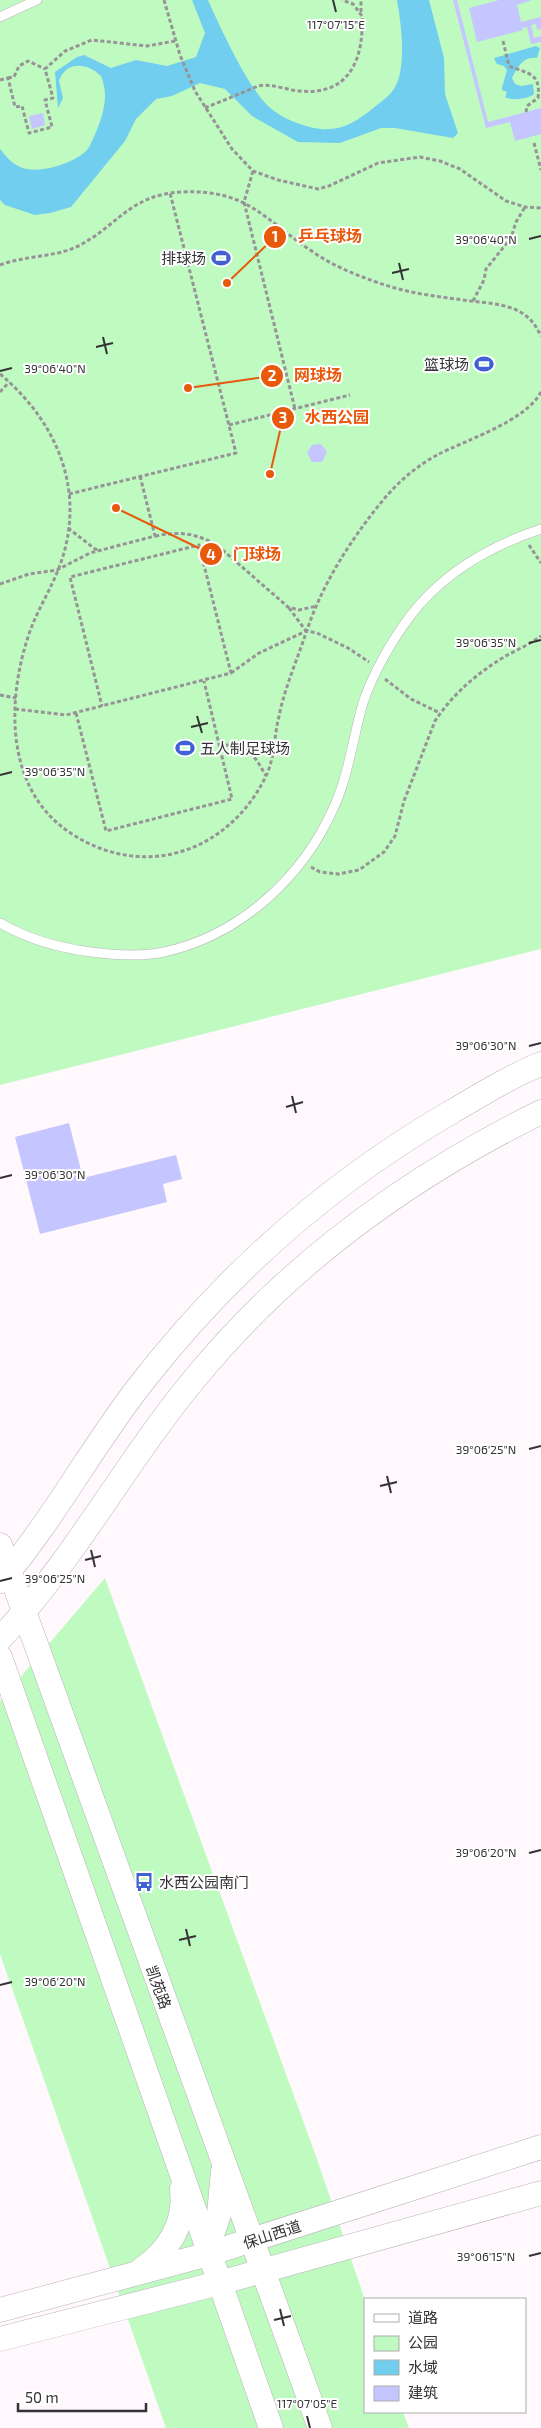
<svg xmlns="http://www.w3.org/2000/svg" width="541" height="2428" font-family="'Exo 2','Noto Sans SC',sans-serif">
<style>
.green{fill:#bffac1}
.water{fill:#71ceee}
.building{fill:#c5c5ff}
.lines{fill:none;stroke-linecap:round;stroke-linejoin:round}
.lane-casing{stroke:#b9b3b8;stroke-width:10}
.secondary-casing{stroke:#b9b3b8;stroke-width:25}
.path{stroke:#979396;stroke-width:3;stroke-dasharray:4 2.5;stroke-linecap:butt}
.lane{stroke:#fff;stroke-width:9}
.secondary{stroke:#fff;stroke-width:24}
.ticks{fill:none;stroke:#343234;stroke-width:2}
.labels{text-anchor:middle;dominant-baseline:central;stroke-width:4;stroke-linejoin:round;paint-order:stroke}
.poi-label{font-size:15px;fill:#343234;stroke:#fff;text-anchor:end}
.street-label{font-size:15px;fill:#343234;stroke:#fff}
.ticks-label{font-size:12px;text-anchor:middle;fill:#343234;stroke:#fff;stroke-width:4;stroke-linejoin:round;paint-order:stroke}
.leader{fill:none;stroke:#e8590c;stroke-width:2}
.callout-dot{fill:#e8590c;stroke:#fff;stroke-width:2}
.mark-label{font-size:15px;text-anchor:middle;font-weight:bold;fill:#fff}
.callout-label{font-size:16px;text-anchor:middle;font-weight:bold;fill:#e8590c;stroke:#fff;stroke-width:4;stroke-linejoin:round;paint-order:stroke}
</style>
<rect width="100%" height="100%" fill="#fff9fe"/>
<!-- green -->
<g class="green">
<path d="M 0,0 L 541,0 L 541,949 L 0,1085 Z"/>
<path d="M 105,1578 L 317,2159 L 365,2300 L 365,2412 L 403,2412 L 409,2428 L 166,2428 L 0,1954 L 0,1701 Z"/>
</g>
<!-- water -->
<g class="water">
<path d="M 192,0 L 208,0 C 221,29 246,84 268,106 C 277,114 286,119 297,123 C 331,136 350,128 377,105 C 385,99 393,93 397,83 C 406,61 401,23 397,0 L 429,0 L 444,58 L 445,94 L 458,133 L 453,138 L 395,128 L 381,128 L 340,143 L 298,142 L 252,116 L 225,89 L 200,83 L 172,96 L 156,99 L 136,119 L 125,141 L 71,207 L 50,213 L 35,215 L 5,205 L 0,200 L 0,149 C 6,156 11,163 20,167 C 38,175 71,164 85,152 C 89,149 91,143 93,139 C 102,119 110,97 101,76 C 88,63 66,60 59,81 L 63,98 L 58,108 L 55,72 L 77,57 L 84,55 L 111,68 L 136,60 L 167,66 L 196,57 L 205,33 Z"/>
<path d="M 536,46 L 540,48 L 537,58 C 523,56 517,68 512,78 L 515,84 L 521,86 L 533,84 L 534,94 C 528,99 512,101 505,97 L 507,92 L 502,90 L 502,88 L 507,70 L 504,66 L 497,64 L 494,58 Z"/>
</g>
<!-- building -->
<g class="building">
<path d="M 453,0 L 457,0 L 488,122 L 541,108 L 541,134 L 515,141 L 510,122 L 486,128 Z"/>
<path d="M 499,0 L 532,0 L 517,5 L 521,22 L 541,17 L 541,29 L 537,30 L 536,24 L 531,25 L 534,38 L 541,36 L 541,42 L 531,44 L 527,27 L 522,28 L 523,30 L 477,42 L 469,8 Z"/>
<path d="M 43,113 L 45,125 L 32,129 L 29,116 Z"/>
<path d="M 321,444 L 327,452 L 322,462 L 312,462 L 307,453 L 312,445 Z"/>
<path d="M 69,1123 L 83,1178 L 176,1155 L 182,1179 L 163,1184 L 167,1202 L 40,1234 L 15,1137 Z"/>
</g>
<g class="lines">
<!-- lane casing -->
<g class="lane-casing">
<g id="lane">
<path d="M 0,17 L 37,0"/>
<path d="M 0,923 C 28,939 59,948 91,952 C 114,955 141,957 164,952 C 241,935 303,877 334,807 C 349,774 353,737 363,703 C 373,673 392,640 411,615 C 444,572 490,546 541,529"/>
</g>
</g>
<!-- secondary casing -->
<g class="secondary-casing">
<g id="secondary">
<path d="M 0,1545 L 320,2428"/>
<path d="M 1,1581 C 53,1520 91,1448 140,1385 C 226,1274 332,1181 453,1111 C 482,1094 511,1076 541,1064"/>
<path d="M 0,1639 C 75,1559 126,1461 196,1377 C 290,1263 409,1177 541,1112"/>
<path d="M 0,1657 L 271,2428"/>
<path d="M 205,2256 L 219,2214 L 223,2172"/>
<path d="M 141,2270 C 169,2251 186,2223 182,2189"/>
<path d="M 0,2310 L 205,2255 L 541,2147"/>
<path d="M 0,2339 L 219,2283 L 541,2193"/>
</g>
</g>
<!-- path -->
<g class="path">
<path d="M 164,0 L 180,55 L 195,91 L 232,149 L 253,171 L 278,180 L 318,189 L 329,186 L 378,163 L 420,157 L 440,161 L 460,169 L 506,201 L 525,207 L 541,208"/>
<path d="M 361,12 L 361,0"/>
<path d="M 503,41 L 509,66 C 529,74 541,73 538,98 L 527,106 L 526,112"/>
<path d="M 8,78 L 14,77 L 19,66 L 28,61 L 45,69"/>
<path d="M 0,80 L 8,78 L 15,107 L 22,106 L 29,133 L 52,127 L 45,100 L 53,98 L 45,69 L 65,51 L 92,40 L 147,46 L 175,41"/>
<path d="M 205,108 L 258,86 C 272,83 286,90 300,91 C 350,96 364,58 362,16 L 353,4 L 342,0"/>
<path d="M 534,143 L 541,170"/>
<path d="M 253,171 L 244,202 L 295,409"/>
<path d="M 0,265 C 23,256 53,257 74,248 C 116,229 128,194 183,192 C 249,189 265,221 316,254 C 337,268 361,277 385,285 C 412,294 442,297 471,301 C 488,303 510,304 525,315 C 533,321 537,328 541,336"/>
<path d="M 473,301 L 484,280 L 486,269 L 511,238 L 516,222 L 525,207"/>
<path d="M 0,374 C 61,425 89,499 56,575 C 47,596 35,615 28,637 C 6,704 6,792 72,834 C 145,881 229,852 266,776 C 275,757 274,736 279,716 C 285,687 297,660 306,633 C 322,584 351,539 384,499 C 399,481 417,466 437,455 C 466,440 526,421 541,392"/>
<path d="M 0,392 L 9,382"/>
<path d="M 229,425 L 350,395"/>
<path d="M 69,494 L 236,453 L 170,193"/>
<path d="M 68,528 L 95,549 L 100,550"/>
<path d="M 155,536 C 179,531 197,533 218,546 L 288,607 L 299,610 L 317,606"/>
<path d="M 529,545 L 541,563"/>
<path d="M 0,584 L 29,574 L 57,570 L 90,553 L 155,536 L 140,476"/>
<path d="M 289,608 L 306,631"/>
<path d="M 231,673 L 259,653 L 306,631 L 317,633 L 348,648 L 369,662"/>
<path d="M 385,679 L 411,699 L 440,713"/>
<path d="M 0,695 L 16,698"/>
<path d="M 15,709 L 66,715 L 231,673 L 199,545 L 70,577 L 102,706"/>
<path d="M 76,713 L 106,831 L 232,799 L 204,681"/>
<path d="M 219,745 C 248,744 253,753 266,776"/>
<path d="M 311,867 L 320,872 L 338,874 L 359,870 L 384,852 L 395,836 L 404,801 L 435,721 C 453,694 476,674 504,657 C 516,650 529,645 541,636"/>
</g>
<!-- lane -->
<use href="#lane" class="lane"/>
<!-- secondary -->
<use href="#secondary" class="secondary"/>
</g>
<!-- ticks -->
<path class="ticks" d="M 333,0 L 336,12M 529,239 L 541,236M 399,263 L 403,280M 392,273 L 409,269M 103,337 L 107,354M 96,347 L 113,343M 0,371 L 12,368M 529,643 L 541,640M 197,716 L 202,733M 191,727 L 208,723M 0,775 L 12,772M 529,1046 L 541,1043M 292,1096 L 296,1113M 286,1107 L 303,1102M 0,1178 L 12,1175M 529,1449 L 541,1446M 387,1476 L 391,1493M 380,1486 L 397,1482M 91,1550 L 95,1567M 85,1560 L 101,1556M 0,1581 L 12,1578M 529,1853 L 541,1850M 186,1929 L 190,1946M 179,1940 L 196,1936M 0,1985 L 12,1982M 529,2256 L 541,2253M 280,2309 L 284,2326M 274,2320 L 291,2316M 307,2416 L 310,2428"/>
<!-- icons -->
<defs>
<g id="stadium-bare" transform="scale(1.5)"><path d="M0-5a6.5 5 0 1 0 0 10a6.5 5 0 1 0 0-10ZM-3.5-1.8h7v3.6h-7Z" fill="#4160d3" stroke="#fff" stroke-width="2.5" paint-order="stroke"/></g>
<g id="bus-bare" transform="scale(1.5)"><path d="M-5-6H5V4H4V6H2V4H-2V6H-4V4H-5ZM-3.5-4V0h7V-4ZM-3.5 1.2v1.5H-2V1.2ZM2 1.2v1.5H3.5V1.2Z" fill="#4160d3" stroke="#fff" stroke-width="2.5" paint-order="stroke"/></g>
</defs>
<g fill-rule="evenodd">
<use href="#stadium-bare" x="221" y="258"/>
<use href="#stadium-bare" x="484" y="364"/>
<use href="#stadium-bare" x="185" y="748"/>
<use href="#bus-bare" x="144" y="1882"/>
</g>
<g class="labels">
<!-- poi labels -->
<g class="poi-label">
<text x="206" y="258">排球场</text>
<text x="469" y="364">篮球场</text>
<text x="200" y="748" text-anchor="start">五人制足球场</text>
<text x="159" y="1882" text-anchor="start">水西公园南门</text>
</g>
<!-- street labels -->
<g class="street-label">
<text transform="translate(159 1987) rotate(70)">凯苑路</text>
<text transform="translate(272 2234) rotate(-18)">保山西道</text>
</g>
</g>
<g class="ticks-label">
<text x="336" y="29">117°07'15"E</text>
<text x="486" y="244">39°06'40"N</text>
<text x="55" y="373">39°06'40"N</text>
<text x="486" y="647">39°06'35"N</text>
<text x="55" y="776">39°06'35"N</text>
<text x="486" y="1050">39°06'30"N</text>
<text x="55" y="1179">39°06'30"N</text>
<text x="486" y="1454">39°06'25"N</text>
<text x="55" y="1583">39°06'25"N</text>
<text x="486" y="1857">39°06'20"N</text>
<text x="55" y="1986">39°06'20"N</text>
<text x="486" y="2261">39°06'15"N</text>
<text x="307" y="2408">117°07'05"E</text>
</g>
<!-- callouts -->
<path class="leader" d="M227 283L275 237M188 388L272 376M270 474L283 418M116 508L211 554"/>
<g class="callout-dot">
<circle cx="227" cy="283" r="5"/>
<circle cx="188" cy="388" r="5"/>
<circle cx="270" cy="474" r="5"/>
<circle cx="116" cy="508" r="5"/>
<circle cx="275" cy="237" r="12"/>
<circle cx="272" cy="376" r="12"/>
<circle cx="283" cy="418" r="12"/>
<circle cx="211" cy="554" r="12"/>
</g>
<g class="mark-label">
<text x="275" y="242">1</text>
<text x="272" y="381">2</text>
<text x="283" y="423">3</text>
<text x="211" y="560">4</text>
</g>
<g class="callout-label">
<text x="330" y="242">乒乓球场</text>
<text x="318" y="381">网球场</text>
<text x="337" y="423">水西公园</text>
<text x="257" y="560">‌门球场‌</text>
</g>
<!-- legend -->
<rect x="364" y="2298" width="162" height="115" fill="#ffffff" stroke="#aeadae"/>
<rect x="374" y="2314" width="25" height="8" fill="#ffffff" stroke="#aeadae"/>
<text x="408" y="2323" font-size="15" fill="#343234">道路</text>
<rect x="374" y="2336" width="25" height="15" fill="#bffac1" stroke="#aeadae"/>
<text x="408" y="2348" font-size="15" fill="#343234">公园</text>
<rect x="374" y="2360" width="25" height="15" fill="#71ceee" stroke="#aeadae"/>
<text x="408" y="2373" font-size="15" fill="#343234">水域</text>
<rect x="374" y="2386" width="25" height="15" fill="#c5c5ff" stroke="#aeadae"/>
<text x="408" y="2398" font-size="15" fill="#343234">建筑</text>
<!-- scale -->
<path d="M18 2403v8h128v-8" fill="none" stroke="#343234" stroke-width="2.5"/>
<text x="25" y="2403" font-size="15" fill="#343234" stroke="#ffffff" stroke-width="4" paint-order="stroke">50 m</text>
</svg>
